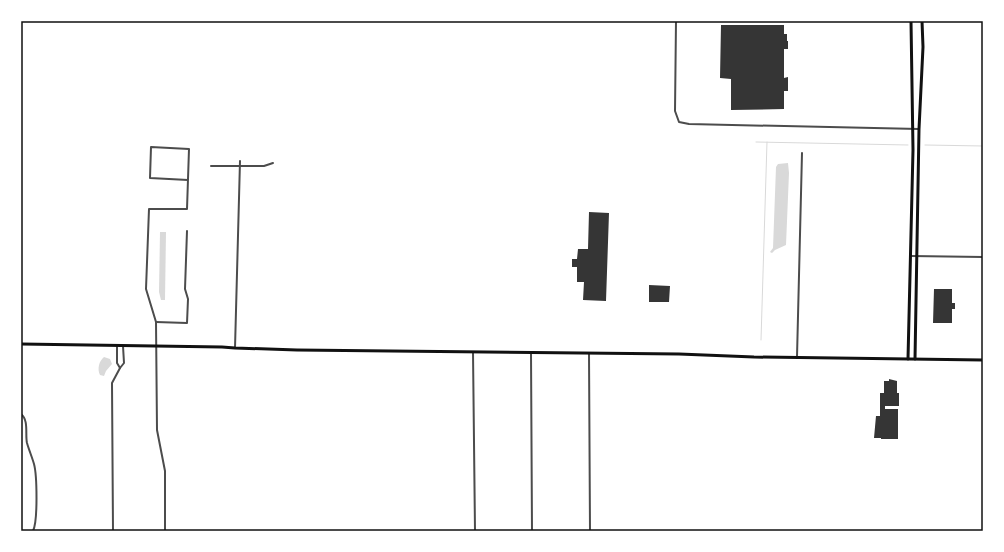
<svg xmlns="http://www.w3.org/2000/svg" width="1004" height="552" font-family="'IBM Plex Serif',serif">
<style>
.water{fill:#d9d9d9}
.lines{fill:none;stroke-linecap:round;stroke-linejoin:round}
.stream{stroke:#d9d9d9;stroke-width:1}
.building{fill:#353535}
.minor{stroke:#4c4c4c;stroke-width:2}
.secondary{stroke:#111;stroke-width:3}
.neatline{fill:none;stroke:#111;stroke-width:1.5}
</style>
<rect width="100%" height="100%" fill="#fff"/>
<!-- water -->
<g class="water">
<path d="M 788,163 L 789,173 L 786,245 L 775,250 L 772,253 L 770,252 L 773,248 L 776,167 L 778,164 Z"/>
<path d="M 160,232 L 166,232 L 165,300 L 161,300 L 159,292 Z"/>
<path d="M 104,357 L 110,359 L 112,364 L 106,371 L 104,376 L 100,375 C 97,369 99,361 104,357 Z"/>
</g>
<g class="lines">
<!-- stream -->
<g class="stream">
<path d="M 756,142 L 908,145"/>
<path d="M 925,145 L 983,146"/>
<path d="M 761,340 L 767,142"/>
</g>
</g>
<!-- building -->
<g class="building">
<path d="M 721,25 L 784,25 L 784,34 L 787,34 L 787,41 L 788,41 L 788,49 L 784,49 L 784,78 L 788,77 L 788,91 L 784,91 L 784,109 L 731,110 L 731,79 L 720,78 Z"/>
<path d="M 589,212 L 609,213 L 606,301 L 583,300 L 584,282 L 577,282 L 577,267 L 572,267 L 572,259 L 577,259 L 578,249 L 588,249 Z"/>
<path d="M 649,285 L 670,286 L 669,302 L 649,302 Z"/>
<path d="M 934,289 L 952,289 L 952,303 L 955,303 L 955,309 L 952,309 L 952,323 L 933,323 Z"/>
<path d="M 889,379 L 897,381 L 897,393 L 899,393 L 899,406 L 885,406 L 885,409 L 898,409 L 898,439 L 881,439 L 881,438 L 874,438 L 876,416 L 880,416 L 880,393 L 884,393 L 884,381 L 889,381 Z"/>
</g>
<g class="lines">
<!-- minor -->
<g class="minor">
<path d="M 676,21 L 675,111 L 679,122 L 689,124 L 919,129"/>
<path d="M 211,166 L 264,166 L 273,163"/>
<path d="M 911,256 L 983,257"/>
<path d="M 156,322 L 187,323 L 188,299 L 185,289 L 187,231"/>
<path d="M 117,345 L 117,363 L 120,368 L 124,363 L 123,346"/>
<path d="M 235,348 L 240,161"/>
<path d="M 473,352 L 475,531"/>
<path d="M 531,353 L 532,531"/>
<path d="M 589,354 L 590,531"/>
<path d="M 797,357 L 802,153"/>
<path d="M 21,414 C 29,420 25,435 27,443 C 29,450 32,457 34,464 C 37,475 38,521 33,531"/>
<path d="M 113,531 L 112,383 L 120,368"/>
<path d="M 165,531 L 165,471 L 157,430 L 156,322 L 146,289 L 149,209 L 187,209 L 189,149 L 151,147 L 150,178 L 188,180"/>
</g>
<!-- secondary -->
<g class="secondary">
<path d="M 21,344 L 222,347 L 235,348 L 297,350 L 679,354 L 754,357 L 983,360"/>
<path d="M 908,359 L 913,150 L 911,21"/>
<path d="M 915,359 L 919,129 L 923,47 L 922,21"/>
</g>
</g>
<!-- border -->
<rect width="1004" height="552" fill="none" stroke="#ffffff" stroke-width="44"/>
<rect x="22" y="22" width="960" height="508" class="neatline"/>
</svg>
